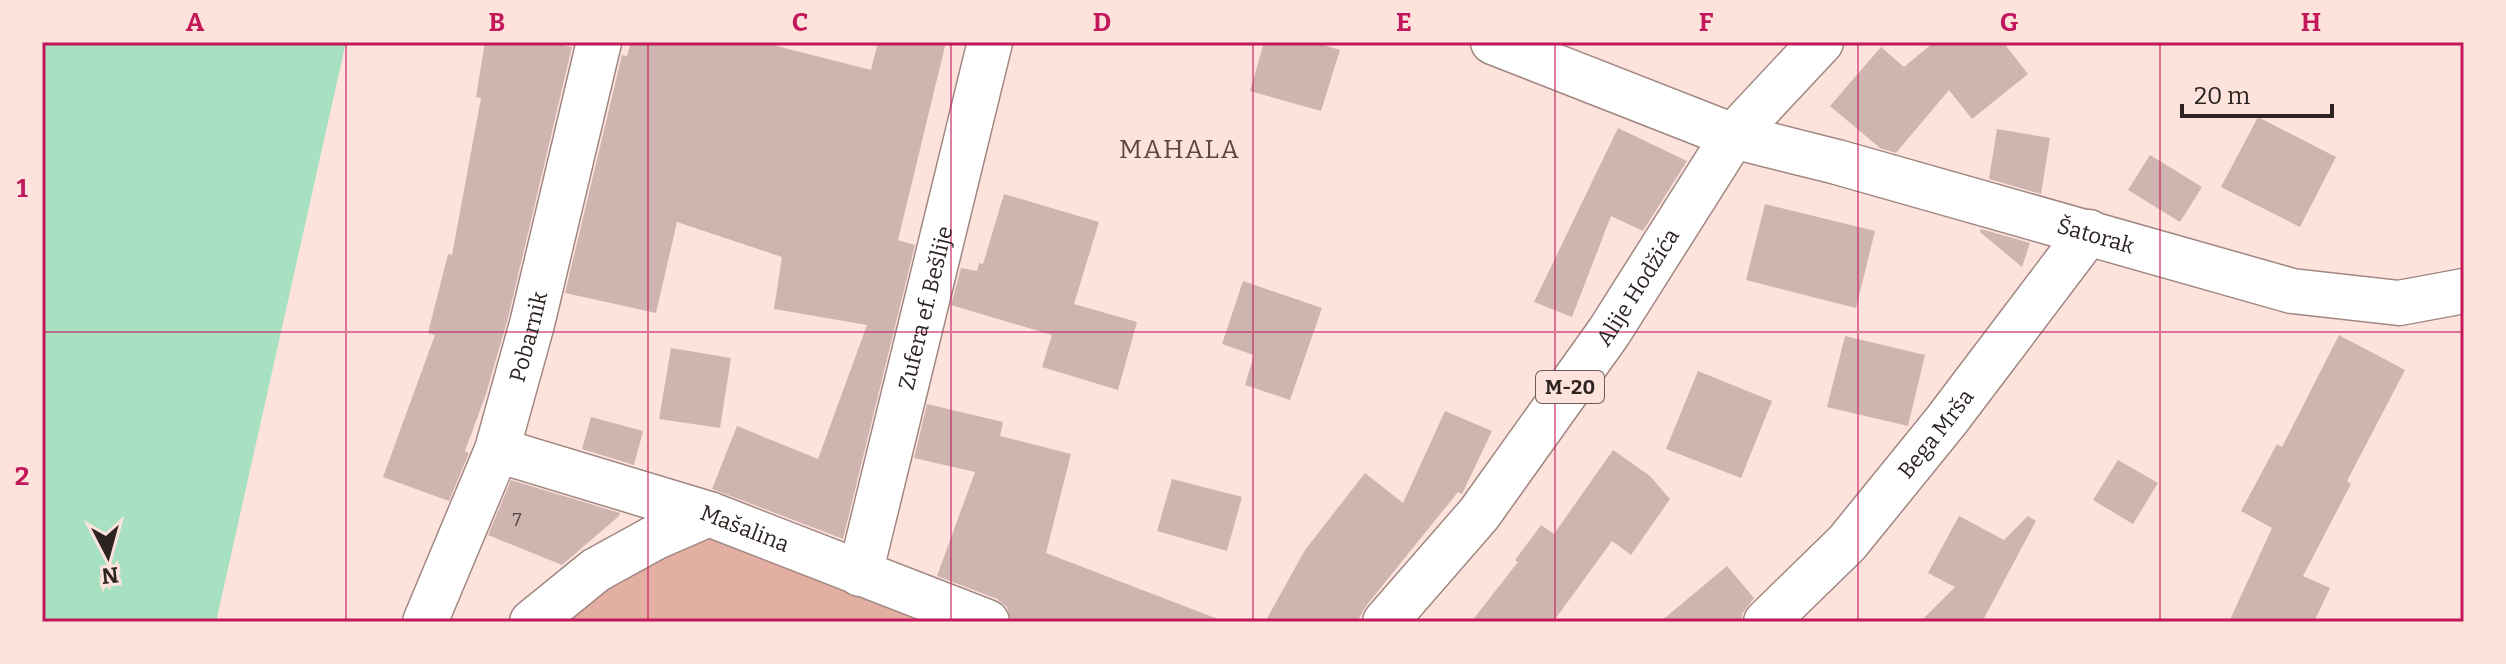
<svg xmlns="http://www.w3.org/2000/svg" width="2506" height="664" font-family="Bitter,serif">
<style>
.green{fill:#e3afa3}
.water{fill:#a7e1c1}
.building{fill:#cfb5af}
.lines{fill:none;stroke-linecap:round;stroke-linejoin:round}
.street-casing{stroke:#a08781;stroke-width:47}
.primary-casing{stroke:#a08781;stroke-width:47}
.street{stroke:#fff;stroke-width:44}
.primary{stroke:#fff;stroke-width:44}
.grid{fill:none;stroke:#c2185b;stroke-width:2;stroke-opacity:0.55}
.labels{text-anchor:middle;dominant-baseline:central;stroke-width:7;stroke-linejoin:round;paint-order:stroke}
.number-label{font-size:18px;fill:#564844}
.shield{fill:#fee3dd;stroke:#6c5d59;stroke-width:2}
.shield-label{font-size:20px;font-weight:bold;fill:#2d2421}
.street-label{font-size:22px;fill:#2d2421;stroke:#fee3dd}
.quarter-label{font-size:26px;letter-spacing:2px;fill:#5c4641;stroke:#fee3dd}
.neatline{fill:none;stroke:#c2185b;stroke-width:3}
.grid-label{font-size:26px;text-anchor:middle;font-weight:bold;fill:#c2185b}
</style>
<rect width="100%" height="100%" fill="#fee3dd"/>
<!-- green -->
<path class="green" d="M 709,514 L 919,596 L 910,622 L 533,622 Z"/>
<!-- water -->
<path class="water" d="M 42,42 L 346,42 L 216,622 L 42,622 Z"/>
<!-- building -->
<g class="building">
<path d="M 485,42 L 545,42 L 572,47 L 508,318 L 486,394 L 465,451 L 469,453 L 449,501 L 383,477 L 435,335 L 428,333 L 448,254 L 452,255 L 481,98 L 476,97 Z"/>
<path d="M 631,42 L 761,42 L 871,70 L 878,42 L 946,42 L 898,240 L 915,245 L 843,539 L 712,489 L 737,426 L 818,459 L 867,325 L 774,309 L 782,257 L 677,222 L 656,313 L 565,293 L 622,55 L 627,56 Z"/>
<path d="M 1264,42 L 1314,42 L 1340,50 L 1321,111 L 1250,91 Z"/>
<path d="M 1934,42 L 2003,42 L 2028,74 L 1972,119 L 1949,90 L 1896,153 L 1880,148 L 1830,106 L 1881,47 L 1904,67 Z"/>
<path d="M 2258,117 L 2336,157 L 2300,227 L 2221,187 Z"/>
<path d="M 1618,128 L 1687,161 L 1643,231 L 1611,216 L 1572,317 L 1534,302 Z"/>
<path d="M 1997,129 L 2050,138 L 2041,194 L 1989,179 Z"/>
<path d="M 2150,155 L 2202,187 L 2180,222 L 2128,190 Z"/>
<path d="M 1004,194 L 1099,222 L 1074,304 L 1137,322 L 1118,390 L 1042,367 L 1052,335 L 951,305 L 961,268 L 977,271 L 979,263 L 983,264 Z"/>
<path d="M 1765,204 L 1875,231 L 1856,308 L 1746,280 Z"/>
<path d="M 1981,229 L 2030,243 L 2022,267 L 1980,232 Z"/>
<path d="M 1243,281 L 1322,308 L 1290,400 L 1245,385 L 1254,355 L 1222,344 Z"/>
<path d="M 2339,335 L 2405,370 L 2347,481 L 2351,484 L 2303,576 L 2330,588 L 2314,622 L 2229,622 L 2272,528 L 2241,511 L 2277,444 L 2282,447 Z"/>
<path d="M 1845,336 L 1925,355 L 1908,426 L 1827,407 Z"/>
<path d="M 671,348 L 731,358 L 720,428 L 659,419 Z"/>
<path d="M 1698,371 L 1772,401 L 1741,478 L 1666,449 Z"/>
<path d="M 927,404 L 1003,422 L 1000,436 L 1071,454 L 1046,553 L 1218,619 L 1217,622 L 1011,622 L 1007,607 L 997,599 L 937,576 L 975,472 L 914,458 Z"/>
<path d="M 1445,411 L 1492,431 L 1462,494 L 1458,492 L 1366,606 L 1357,622 L 1265,622 L 1305,550 L 1365,473 L 1403,503 Z"/>
<path d="M 591,417 L 643,431 L 634,465 L 582,449 Z"/>
<path d="M 1613,450 L 1650,476 L 1670,499 L 1631,555 L 1612,541 L 1553,622 L 1471,622 L 1518,562 L 1515,560 L 1541,525 L 1554,534 Z"/>
<path d="M 2118,460 L 2158,483 L 2133,524 L 2093,500 Z"/>
<path d="M 1172,479 L 1242,497 L 1227,551 L 1157,531 Z"/>
<path d="M 511,480 L 620,513 L 619,516 L 562,565 L 488,535 Z"/>
<path d="M 1959,516 L 2004,540 L 2028,516 L 2036,521 L 1982,622 L 1920,622 L 1955,587 L 1928,573 Z"/>
<path d="M 1727,566 L 1754,598 L 1742,614 L 1742,622 L 1660,622 Z"/>
</g>
<g class="lines">
<!-- street casing -->
<g class="street-casing">
<g id="street">
<path id="s1" d="M 1493,42 L 1733,136 L 1837,162 L 2292,291 L 2399,303 L 2464,291"/>
<path id="s2" d="M 497,450 L 709,514 L 987,622"/>
<path id="s3" d="M 860,574 L 990,42"/>
<path id="s4" d="M 425,622 L 497,450 L 532,324 L 599,42"/>
<path d="M 532,622 L 596,570 L 656,537 L 709,514"/>
<path id="s5" d="M 1766,622 L 1847,543 L 1946,421 L 2089,232"/>
</g>
</g>
<!-- primary casing -->
<g class="primary-casing">
<g id="primary">
<path id="s6" d="M 1385,622 L 1479,514 L 1609,332 L 1733,136 L 1821,42"/>
</g>
</g>
<!-- street -->
<use href="#street" class="street"/>
<!-- primary -->
<use href="#primary" class="primary"/>
</g>
<!-- grid -->
<path class="grid" d="M 346,42 L 346,622M 648,42 L 648,622M 951,42 L 951,622M 1253,42 L 1253,622M 1555,42 L 1555,622M 1858,42 L 1858,622M 2160,42 L 2160,622M 42,332 L 2464,332"/>
<g class="labels">
<!-- number labels -->
<g class="number-label">
<text x="517" y="520">7</text>
</g>
<!-- shield labels -->
<rect class="shield" x="1536" y="371" width="68" height="32" rx="6"/>
<g class="shield-label">
<text x="1570" y="387">M-20</text>
</g>
<!-- street labels -->
<g class="street-label">
<text stroke="none"><textPath href="#s1" startOffset="634">Šatorak</textPath></text>
<text stroke="none"><textPath href="#s6" startOffset="420">Alije Hodžića</textPath></text>
<text stroke="none"><textPath href="#s3" startOffset="274">Zufera ef. Bešlije</textPath></text>
<text stroke="none"><textPath href="#s4" startOffset="304">Pobarnik</textPath></text>
<text stroke="none"><textPath href="#s5" startOffset="254">Bega Mrša</textPath></text>
<text stroke="none"><textPath href="#s2" startOffset="260">Mašalina</textPath></text>
</g>
<!-- quarter labels -->
<g class="quarter-label">
<text x="1180" y="149">MAHALA</text>
</g>
</g>
<!-- border -->
<rect width="2506" height="664" fill="none" stroke="#fee3dd" stroke-width="88"/>
<!-- north arrow -->
<g transform="translate(108 556) rotate(174)" stroke="#fee3dd" stroke-width="6" paint-order="stroke">
<path d="M0-6L14 30L0 20L-14 30Z" fill="#2d2421"/>
<text y="-12" font-size="22" font-weight="bold" text-anchor="middle" fill="#2d2421">N</text>
</g>
<!-- scale -->
<path d="M2182 104v12h150v-12" fill="none" stroke="#2d2421" stroke-width="4"/>
<text x="2194" y="104" font-size="24" fill="#2d2421" stroke="#fee3dd" stroke-width="6" paint-order="stroke">20 m</text>
<rect x="44" y="44" width="2418" height="576" class="neatline"/>
<g class="grid-label">
<text x="195" y="31">A</text>
<text x="497" y="31">B</text>
<text x="800" y="31">C</text>
<text x="1102" y="31">D</text>
<text x="1404" y="31">E</text>
<text x="1706" y="31">F</text>
<text x="2009" y="31">G</text>
<text x="2311" y="31">H</text>
<text x="22" y="197">1</text>
<text x="22" y="485">2</text>
</g>
</svg>
